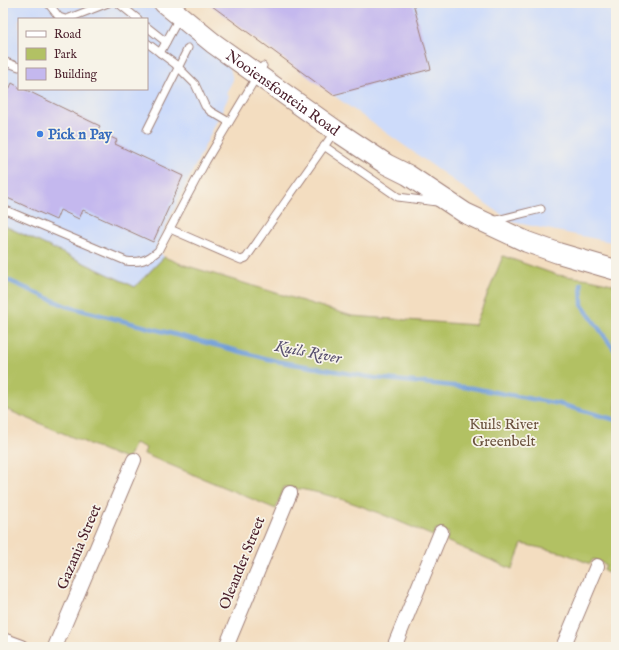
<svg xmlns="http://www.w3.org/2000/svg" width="619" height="650" font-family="'IM FELL English',serif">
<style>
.built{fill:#cddbfa;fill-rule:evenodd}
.green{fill:#b2c164;stroke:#7e7048}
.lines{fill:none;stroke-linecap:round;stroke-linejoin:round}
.stream{stroke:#6f9dd8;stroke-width:4.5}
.building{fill:#c4b8ee}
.lane-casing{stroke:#9e7e76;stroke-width:9}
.street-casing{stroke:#9e7e76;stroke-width:16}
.secondary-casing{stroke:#9e7e76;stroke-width:22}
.lane{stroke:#fff;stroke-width:7}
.street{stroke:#fff;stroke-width:14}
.secondary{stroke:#fff;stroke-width:20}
.shop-dot{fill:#3f7fe0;stroke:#f7f3e8;stroke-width:1.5}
.labels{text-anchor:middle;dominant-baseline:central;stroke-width:3.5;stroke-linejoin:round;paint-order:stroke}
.street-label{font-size:15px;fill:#4a1f2b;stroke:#f7f3e8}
.shop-label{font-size:15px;font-weight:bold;fill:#366cbe;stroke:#f7f3e8;text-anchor:start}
.park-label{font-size:15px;fill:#69503c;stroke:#f7f3e8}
.water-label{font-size:16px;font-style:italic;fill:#595170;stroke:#f7f3e8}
</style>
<rect width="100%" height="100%" fill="#f7f3e8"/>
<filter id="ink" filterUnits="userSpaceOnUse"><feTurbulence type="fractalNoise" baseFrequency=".025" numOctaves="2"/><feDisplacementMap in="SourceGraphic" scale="8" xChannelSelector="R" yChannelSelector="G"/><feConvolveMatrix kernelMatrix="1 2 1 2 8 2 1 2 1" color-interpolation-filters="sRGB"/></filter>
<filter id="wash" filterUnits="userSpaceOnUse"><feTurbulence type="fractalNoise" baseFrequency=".012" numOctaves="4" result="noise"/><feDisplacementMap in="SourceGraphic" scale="16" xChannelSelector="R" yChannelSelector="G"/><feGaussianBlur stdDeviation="0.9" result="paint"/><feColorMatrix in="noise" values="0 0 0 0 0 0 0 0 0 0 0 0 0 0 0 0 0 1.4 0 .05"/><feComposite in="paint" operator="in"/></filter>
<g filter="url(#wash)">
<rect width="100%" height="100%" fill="#f3ddc0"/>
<!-- built -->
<g class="built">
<path d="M 3,3 L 147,3 L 229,64 L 233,80 L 226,93 L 229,96 L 156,247 L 164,257 L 135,287 L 3,225 ZM 19,19 L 147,19 L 147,89 L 19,89 Z"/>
<path d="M 209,3 L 616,3 L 616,243 L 512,222 L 333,95 Z"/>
</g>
<!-- green -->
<path class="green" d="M 3,225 L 135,287 L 164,257 L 181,264 L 352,316 L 475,325 L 503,256 L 557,275 L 590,279 L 616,285 L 616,575 L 603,570 L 606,565 L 593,559 L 590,564 L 564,553 L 522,544 L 512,569 L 446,541 L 449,533 L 436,529 L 433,536 C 385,516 337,492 284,487 L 276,509 L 144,454 L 146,448 L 135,443 L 127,460 L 3,408 Z"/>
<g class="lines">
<!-- stream -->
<g class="stream">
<path d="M 3,278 L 66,306 L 276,361 L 375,378 L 473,388 L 559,404 L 616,420"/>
<path d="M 581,284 L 582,305 L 616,352"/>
</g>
</g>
<g id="blocks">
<!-- building -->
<g class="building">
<path d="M 208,3 L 413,3 L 431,69 L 333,95 Z"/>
<path d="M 12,83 L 19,87 L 19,89 L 24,89 L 100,126 L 97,131 L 117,140 L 115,144 L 183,176 L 153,242 L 83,210 L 79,219 L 60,210 L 56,220 L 3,196 L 3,92 L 7,94 Z"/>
</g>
</g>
</g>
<g filter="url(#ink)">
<use href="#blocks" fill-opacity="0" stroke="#9e7e76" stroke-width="1"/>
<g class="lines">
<!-- lane casing -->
<g class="lane-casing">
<g id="lane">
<path d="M 48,3 L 59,17 L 65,19"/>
<path d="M 118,3 L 138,19"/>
<path d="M 67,19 L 108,3"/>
<path d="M 147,27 L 166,42"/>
<path d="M 147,43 L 175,64 L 195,84 L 205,106 L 210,111 L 229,122"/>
<path d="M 160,53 L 179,18"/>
<path d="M 3,61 L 19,67"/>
<path d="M 147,130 L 188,48"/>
<path d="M 324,146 L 398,197 L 437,202"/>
<path d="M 3,209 L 126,261 C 140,263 147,260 158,251 L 206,161 L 263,66"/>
<path d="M 493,221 L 541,209"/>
<path d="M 170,229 L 241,260 L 246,258 L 335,131"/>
</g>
</g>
<!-- street casing -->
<g class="street-casing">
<g id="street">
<path d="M 3,640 L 22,647"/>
<path d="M 55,647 L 134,460"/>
<path d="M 226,647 L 290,493"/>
<path d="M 394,647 L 441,532"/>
<path d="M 563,647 L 597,566"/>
</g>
</g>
<!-- secondary casing -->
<g class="secondary-casing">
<g id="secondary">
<path id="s1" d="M 164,3 L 213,43 L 335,130 L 386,164 L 408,175 L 465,213 L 527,242 L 558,253 L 616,270"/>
</g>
</g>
<!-- lane -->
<use href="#lane" class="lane"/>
<!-- street -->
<use href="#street" class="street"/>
<!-- secondary -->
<use href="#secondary" class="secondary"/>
</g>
</g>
<!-- markers -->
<circle class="shop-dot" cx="40" cy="134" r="4"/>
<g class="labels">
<!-- street labels -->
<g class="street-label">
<text stroke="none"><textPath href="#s1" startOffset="149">Nooiensfontein Road</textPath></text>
<text transform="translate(79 547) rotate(-67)">Gazania Street</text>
<text transform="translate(242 563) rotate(-68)">Oleander Street</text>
</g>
<!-- shop labels -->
<g class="shop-label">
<text x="48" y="134">Pick n Pay</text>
</g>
<!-- park labels -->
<g class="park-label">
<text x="504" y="424">Kuils River<tspan x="504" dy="17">Greenbelt</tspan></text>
</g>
<!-- water labels -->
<g class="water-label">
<text transform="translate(308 353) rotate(11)">Kuils River</text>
</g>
</g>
<!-- margin -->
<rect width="619" height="650" fill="none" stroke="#f7f3e8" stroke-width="16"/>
<!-- legend -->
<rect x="18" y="18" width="130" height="72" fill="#f7f3e8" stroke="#b29e9c"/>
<rect x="26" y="31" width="20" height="6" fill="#ffffff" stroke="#b29e9c"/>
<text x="54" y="38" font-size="12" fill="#4a1f2b">Road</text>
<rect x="26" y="48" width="20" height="12" fill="#b2c164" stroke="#b29e9c"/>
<text x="54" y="58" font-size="12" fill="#4a1f2b">Park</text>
<rect x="26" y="68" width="20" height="12" fill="#c4b8ee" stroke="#b29e9c"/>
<text x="54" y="78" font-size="12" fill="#4a1f2b">Building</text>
</svg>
